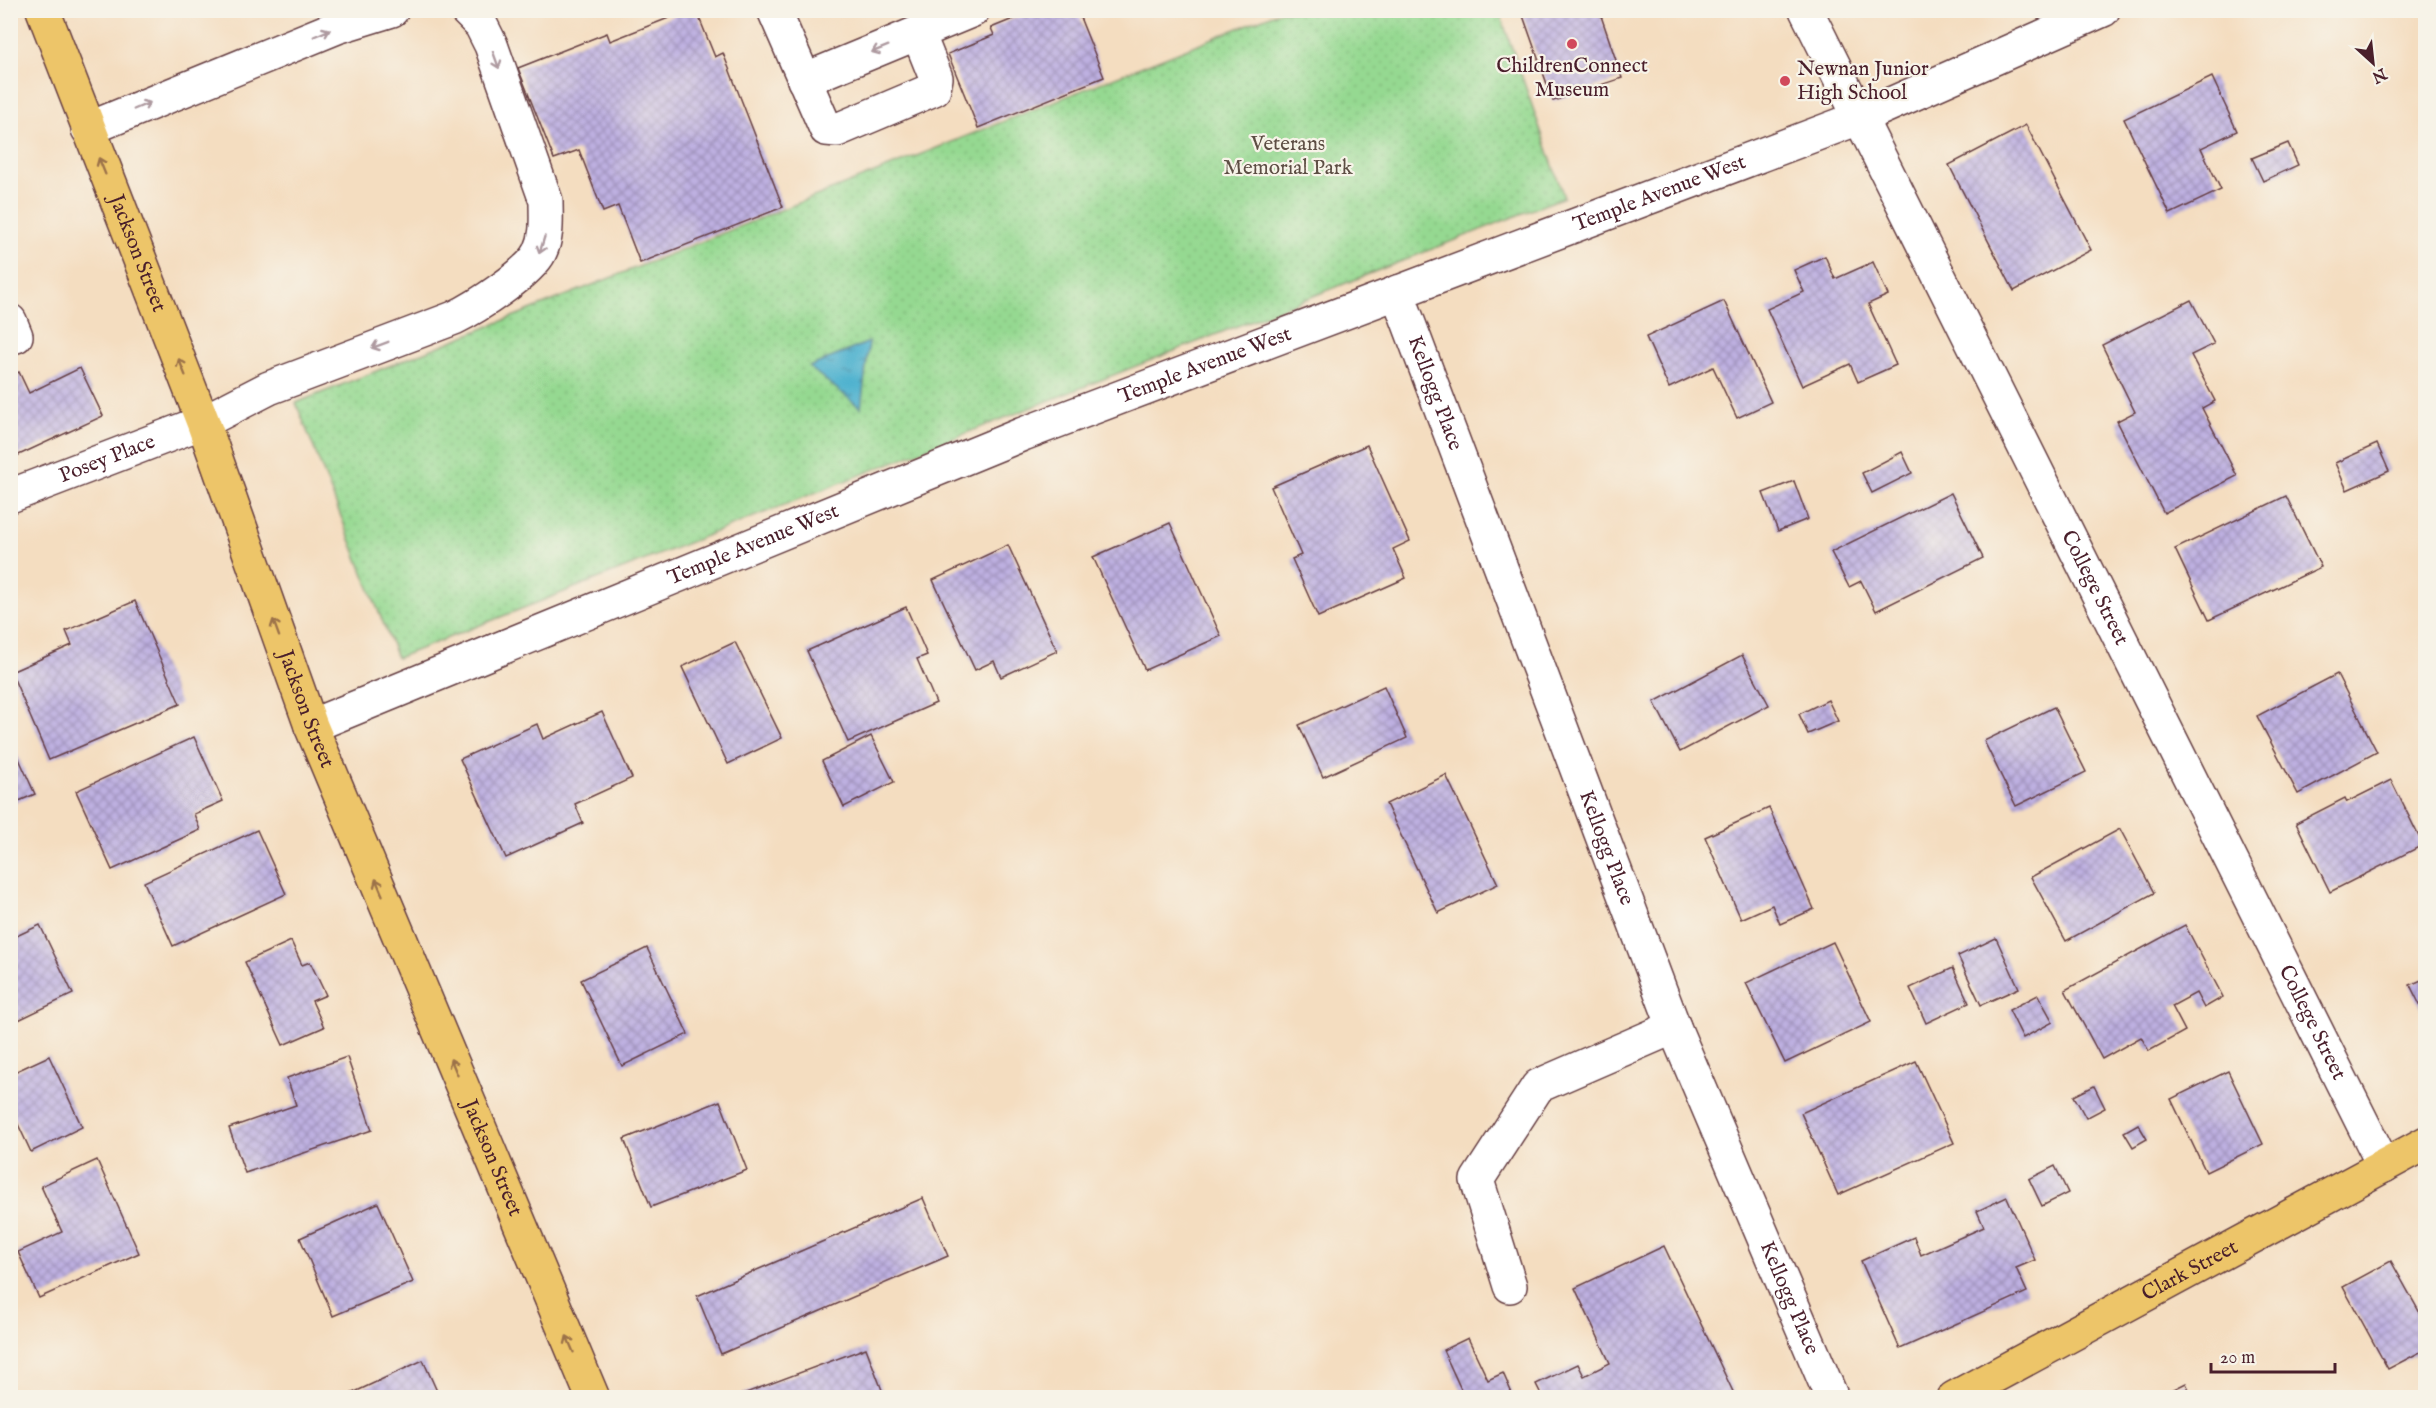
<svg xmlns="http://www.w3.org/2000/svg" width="2436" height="1408" font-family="'IM FELL English',serif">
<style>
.park{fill:url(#park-dots);stroke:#707c5e;stroke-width:1.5}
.water{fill:url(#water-ripples);stroke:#4d687d;stroke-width:1.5}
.building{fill:url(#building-cross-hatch)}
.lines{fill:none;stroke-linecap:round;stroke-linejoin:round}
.minor-casing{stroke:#643c41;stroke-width:36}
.major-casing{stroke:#643c41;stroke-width:36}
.minor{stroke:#fff;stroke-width:33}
.major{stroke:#edc569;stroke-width:33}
.oneway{stroke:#ae9aa0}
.oneway2{stroke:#9c724a}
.poi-dot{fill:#d1495b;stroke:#f7f3e8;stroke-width:2}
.labels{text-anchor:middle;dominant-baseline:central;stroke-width:4.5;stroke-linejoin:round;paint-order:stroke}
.poi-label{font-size:21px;fill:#4a1f2b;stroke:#f7f3e8}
.park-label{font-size:21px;fill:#5d4e44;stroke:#f7f3e8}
.street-label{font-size:21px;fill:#4a1f2b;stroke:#f7f3e8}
</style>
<defs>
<pattern id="park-dots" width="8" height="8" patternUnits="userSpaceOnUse" patternTransform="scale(1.5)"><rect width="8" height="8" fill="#95d991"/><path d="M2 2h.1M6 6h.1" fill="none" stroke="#82ba7d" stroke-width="1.8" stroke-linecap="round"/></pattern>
<pattern id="water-ripples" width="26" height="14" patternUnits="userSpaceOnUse" patternTransform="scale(1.5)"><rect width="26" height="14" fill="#50b2cf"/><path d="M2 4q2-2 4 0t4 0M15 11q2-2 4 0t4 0" fill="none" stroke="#4490a8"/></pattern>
<pattern id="building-cross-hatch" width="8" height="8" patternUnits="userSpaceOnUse" patternTransform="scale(1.5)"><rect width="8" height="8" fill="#beb0e1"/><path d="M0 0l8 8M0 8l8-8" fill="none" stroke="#9c8fb7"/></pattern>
</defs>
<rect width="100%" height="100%" fill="#f7f3e8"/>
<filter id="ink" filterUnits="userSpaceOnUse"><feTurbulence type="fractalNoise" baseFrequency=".0167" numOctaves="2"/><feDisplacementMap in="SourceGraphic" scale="12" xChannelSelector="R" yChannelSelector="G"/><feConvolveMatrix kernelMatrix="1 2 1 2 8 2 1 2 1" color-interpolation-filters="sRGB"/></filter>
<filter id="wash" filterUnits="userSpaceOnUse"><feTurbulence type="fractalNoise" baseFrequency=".008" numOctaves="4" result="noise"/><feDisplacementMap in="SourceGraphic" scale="24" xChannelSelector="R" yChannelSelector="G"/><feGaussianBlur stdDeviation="1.35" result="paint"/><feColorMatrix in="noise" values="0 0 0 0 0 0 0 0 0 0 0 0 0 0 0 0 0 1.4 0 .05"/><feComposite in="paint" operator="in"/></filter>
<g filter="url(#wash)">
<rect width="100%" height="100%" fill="#f4ddc0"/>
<!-- park -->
<path class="park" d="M 1281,11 L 1499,11 L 1564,197 L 397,658 L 296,403 Z"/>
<!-- water -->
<path class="water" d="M 869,342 L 861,408 L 809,367 Z"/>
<g id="blocks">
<!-- building -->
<g class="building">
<path d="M 689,10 L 696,10 L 715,57 L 723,53 L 783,207 L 640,263 L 618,206 L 603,212 L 579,150 L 554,159 L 518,68 L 607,33 L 610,41 Z"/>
<path d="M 1035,10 L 1077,10 L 1104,77 L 978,128 L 948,54 L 994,35 L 991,28 Z"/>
<path d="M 1521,10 L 1599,10 L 1622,78 L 1553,101 Z"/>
<path d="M 2212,77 L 2237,131 L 2201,148 L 2221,190 L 2170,214 L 2124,119 Z"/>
<path d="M 2026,125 L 2091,250 L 2014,291 L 1949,165 Z"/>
<path d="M 2288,143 L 2298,165 L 2263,181 L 2252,158 Z"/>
<path d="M 1825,256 L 1835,279 L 1873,262 L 1888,295 L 1868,304 L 1896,365 L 1858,382 L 1850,364 L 1802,386 L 1767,309 L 1804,292 L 1794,270 Z"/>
<path d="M 2191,300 L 2214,344 L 2191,355 L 2215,401 L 2202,408 L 2237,476 L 2164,513 L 2117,421 L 2135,412 L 2102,345 Z"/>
<path d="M 1724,301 L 1771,402 L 1737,418 L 1713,367 L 1669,388 L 1646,337 Z"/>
<path d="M 80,368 L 103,416 L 10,459 L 10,376 L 19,372 L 29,393 Z"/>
<path d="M 2377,444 L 2389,471 L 2347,490 L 2335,463 Z"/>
<path d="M 1367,445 L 1410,541 L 1393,549 L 1406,578 L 1318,617 L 1292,559 L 1301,555 L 1271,487 Z"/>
<path d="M 1902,452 L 1912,473 L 1872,493 L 1862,473 Z"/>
<path d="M 1794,481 L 1808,519 L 1778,531 L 1763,493 Z"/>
<path d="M 1951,493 L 1983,558 L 1876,611 L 1861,581 L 1849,587 L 1831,552 Z"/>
<path d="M 2286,496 L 2321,567 L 2209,620 L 2175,549 Z"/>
<path d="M 1170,523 L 1221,636 L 1145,670 L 1093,557 Z"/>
<path d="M 1008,545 L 1057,651 L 1001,677 L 994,661 L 975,670 L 933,580 Z"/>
<path d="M 135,601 L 180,704 L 49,760 L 11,672 L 72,645 L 66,631 Z"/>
<path d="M 906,607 L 927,655 L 917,659 L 936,703 L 848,742 L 807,651 Z"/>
<path d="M 735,642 L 782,738 L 728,764 L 682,667 Z"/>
<path d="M 1742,655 L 1769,705 L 1680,752 L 1654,702 Z"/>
<path d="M 2337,674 L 2377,752 L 2298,794 L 2257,716 Z"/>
<path d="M 1384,686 L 1407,738 L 1323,777 L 1299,725 Z"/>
<path d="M 1828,700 L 1838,721 L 1808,734 L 1799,714 Z"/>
<path d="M 2054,707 L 2086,772 L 2016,806 L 1984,741 Z"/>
<path d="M 602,712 L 632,778 L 575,804 L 583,823 L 506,858 L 460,759 L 537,724 L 543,739 Z"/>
<path d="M 871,736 L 894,782 L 844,807 L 822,761 Z"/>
<path d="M 194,737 L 223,801 L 194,814 L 200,830 L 112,870 L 76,791 Z"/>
<path d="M 15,750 L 35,794 L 10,805 L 10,752 Z"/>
<path d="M 1446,775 L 1498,884 L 1438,913 L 1386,804 Z"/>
<path d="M 2391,780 L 2423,845 L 2330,892 L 2296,823 L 2345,798 L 2347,802 Z"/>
<path d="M 1769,808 L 1814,909 L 1780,924 L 1772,905 L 1741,919 L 1705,837 Z"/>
<path d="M 2120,829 L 2154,893 L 2066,941 L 2031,877 Z"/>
<path d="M 257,830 L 286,894 L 173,946 L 144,882 Z"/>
<path d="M 40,925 L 73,994 L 10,1024 L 10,939 Z"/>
<path d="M 2185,925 L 2223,997 L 2204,1008 L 2196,993 L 2172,1006 L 2185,1031 L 2149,1051 L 2141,1037 L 2102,1059 L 2065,990 Z"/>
<path d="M 1996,938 L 2019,988 L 1981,1005 L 1958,956 Z"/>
<path d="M 291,941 L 302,965 L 310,962 L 326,995 L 312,1001 L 324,1027 L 283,1045 L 245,962 Z"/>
<path d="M 1833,942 L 1871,1022 L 1785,1063 L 1746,983 Z"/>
<path d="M 647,948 L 688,1034 L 622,1066 L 581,980 Z"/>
<path d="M 1953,968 L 1969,1003 L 1926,1023 L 1910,988 Z"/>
<path d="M 2426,978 L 2426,1017 L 2410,985 Z"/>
<path d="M 2038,995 L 2053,1022 L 2023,1038 L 2009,1010 Z"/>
<path d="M 49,1056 L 82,1127 L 31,1152 L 10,1107 L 10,1074 Z"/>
<path d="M 347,1057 L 372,1130 L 245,1173 L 229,1128 L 296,1105 L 287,1078 Z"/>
<path d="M 1916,1061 L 1954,1143 L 1838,1195 L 1801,1113 Z"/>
<path d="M 2228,1071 L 2263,1144 L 2206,1172 L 2171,1099 Z"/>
<path d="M 2094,1086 L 2105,1108 L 2086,1118 L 2074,1096 Z"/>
<path d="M 720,1101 L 747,1170 L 651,1207 L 624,1139 Z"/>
<path d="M 2138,1124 L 2147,1139 L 2133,1147 L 2124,1132 Z"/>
<path d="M 97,1160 L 139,1253 L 39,1298 L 18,1252 L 62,1232 L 41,1186 Z"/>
<path d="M 2055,1166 L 2068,1193 L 2042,1206 L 2029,1179 Z"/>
<path d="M 2007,1197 L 2035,1260 L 2016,1268 L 2027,1292 L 1900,1349 L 1861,1261 L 1914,1237 L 1921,1255 L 1984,1227 L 1977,1211 Z"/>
<path d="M 923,1198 L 948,1256 L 721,1354 L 697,1296 Z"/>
<path d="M 378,1203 L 413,1282 L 333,1316 L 300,1238 Z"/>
<path d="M 1664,1246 L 1736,1398 L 1543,1398 L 1536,1384 L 1578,1364 L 1584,1376 L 1610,1363 L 1575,1288 Z"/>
<path d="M 2391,1261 L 2426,1324 L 2426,1349 L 2388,1369 L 2343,1287 Z"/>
<path d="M 1468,1338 L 1488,1380 L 1503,1373 L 1514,1398 L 1465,1398 L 1443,1350 Z"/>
<path d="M 866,1348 L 885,1398 L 735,1398 L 735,1397 Z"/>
<path d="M 423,1360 L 440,1398 L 342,1398 Z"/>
<path d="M 2186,1383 L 2193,1398 L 2156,1398 Z"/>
</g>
</g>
</g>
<g filter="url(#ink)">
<use href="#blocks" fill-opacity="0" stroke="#643c41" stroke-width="1.5"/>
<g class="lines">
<!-- minor casing -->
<g class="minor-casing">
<g id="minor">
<path d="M 774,10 L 826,129 L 837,130 L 934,89 L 936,78 L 918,33"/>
<path id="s1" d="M 1806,10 L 2384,1166"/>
<path d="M 804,80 L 973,10"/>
<path d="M 88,129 L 337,27 L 392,10"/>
<path id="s2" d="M 1397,292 L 1674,1027 L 1832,1398"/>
<path d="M 10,321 L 16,336"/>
<path id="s3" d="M 10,496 L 203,422 L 269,388 L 454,318 C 475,308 530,273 540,252 C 548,236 546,218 546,201 L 491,45 L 481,25 L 466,10"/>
<path id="s4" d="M 311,726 L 1023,434 L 1859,118 L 2103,10"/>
<path d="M 1510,1286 L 1477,1180 L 1538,1086 L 1674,1027"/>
</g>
</g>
<!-- major casing -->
<g class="major-casing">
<g id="major">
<path id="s5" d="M 43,10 L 203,422 L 311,726 L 593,1398"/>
<path id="s6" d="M 1954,1398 L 2426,1143"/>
</g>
</g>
<!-- minor -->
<use href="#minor" class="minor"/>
<!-- major -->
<use href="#major" class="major"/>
</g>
<!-- one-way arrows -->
<defs><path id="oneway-shaft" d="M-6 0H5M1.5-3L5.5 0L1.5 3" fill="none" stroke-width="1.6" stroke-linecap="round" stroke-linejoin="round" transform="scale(1.5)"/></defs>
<g class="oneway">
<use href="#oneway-shaft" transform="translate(322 33) rotate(-23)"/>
<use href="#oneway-shaft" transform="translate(880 49) rotate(158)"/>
<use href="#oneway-shaft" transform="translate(496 60) rotate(70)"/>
<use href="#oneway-shaft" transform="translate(142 106) rotate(-23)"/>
<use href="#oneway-shaft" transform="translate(542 245) rotate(107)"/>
<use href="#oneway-shaft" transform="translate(380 345) rotate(159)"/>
</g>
<g class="oneway2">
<use href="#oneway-shaft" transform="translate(102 166) rotate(-112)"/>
<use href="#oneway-shaft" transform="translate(182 367) rotate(-112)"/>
<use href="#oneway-shaft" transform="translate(276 628) rotate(-110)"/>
<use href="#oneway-shaft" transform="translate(379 887) rotate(-113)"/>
<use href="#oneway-shaft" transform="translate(454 1067) rotate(-113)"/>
<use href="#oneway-shaft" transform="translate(570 1344) rotate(-113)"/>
</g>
</g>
<!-- markers -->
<g class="poi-dot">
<circle cx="1572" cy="44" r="6"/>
<circle cx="1785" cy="81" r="6"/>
</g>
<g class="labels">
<!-- poi labels -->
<g class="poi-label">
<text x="1572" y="66">ChildrenConnect<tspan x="1572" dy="24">Museum</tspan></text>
<text x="1797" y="69" text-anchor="start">Newnan Junior<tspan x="1797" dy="24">High School</tspan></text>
</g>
<!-- park labels -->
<g class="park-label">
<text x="1288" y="144">Veterans<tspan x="1288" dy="24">Memorial Park</tspan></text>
</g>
<!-- street labels -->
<g class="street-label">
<text stroke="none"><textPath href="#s4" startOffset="1450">Temple Avenue West</textPath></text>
<text stroke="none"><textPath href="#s5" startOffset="261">Jackson Street</textPath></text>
<text stroke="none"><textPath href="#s4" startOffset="964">Temple Avenue West</textPath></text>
<text stroke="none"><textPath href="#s2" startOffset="108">Kellogg Place</textPath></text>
<text stroke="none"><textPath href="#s3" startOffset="104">Posey Place</textPath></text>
<text stroke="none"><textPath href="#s4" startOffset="478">Temple Avenue West</textPath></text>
<text stroke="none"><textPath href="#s1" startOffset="646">College Street</textPath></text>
<text stroke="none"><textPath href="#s5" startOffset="747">Jackson Street</textPath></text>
<text stroke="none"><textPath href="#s2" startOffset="594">Kellogg Place</textPath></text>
<text stroke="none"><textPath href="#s1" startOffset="1132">College Street</textPath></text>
<text stroke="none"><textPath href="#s5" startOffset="1233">Jackson Street</textPath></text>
<text stroke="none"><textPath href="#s6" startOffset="268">Clark Street</textPath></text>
<text stroke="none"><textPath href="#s2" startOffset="1080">Kellogg Place</textPath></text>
</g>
</g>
<!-- margin -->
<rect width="2436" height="1408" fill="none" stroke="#f7f3e8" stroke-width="36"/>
<!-- north arrow -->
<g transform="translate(2373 63) rotate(153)" stroke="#f7f3e8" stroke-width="4.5" paint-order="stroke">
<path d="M0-4.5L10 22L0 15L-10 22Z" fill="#4a1f2b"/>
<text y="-9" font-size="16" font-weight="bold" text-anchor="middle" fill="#4a1f2b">N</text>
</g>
<!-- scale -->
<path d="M2211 1363v9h124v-9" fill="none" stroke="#4a1f2b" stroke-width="3"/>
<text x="2220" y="1363" font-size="18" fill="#4a1f2b" stroke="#f7f3e8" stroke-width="4.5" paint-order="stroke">20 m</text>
</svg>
